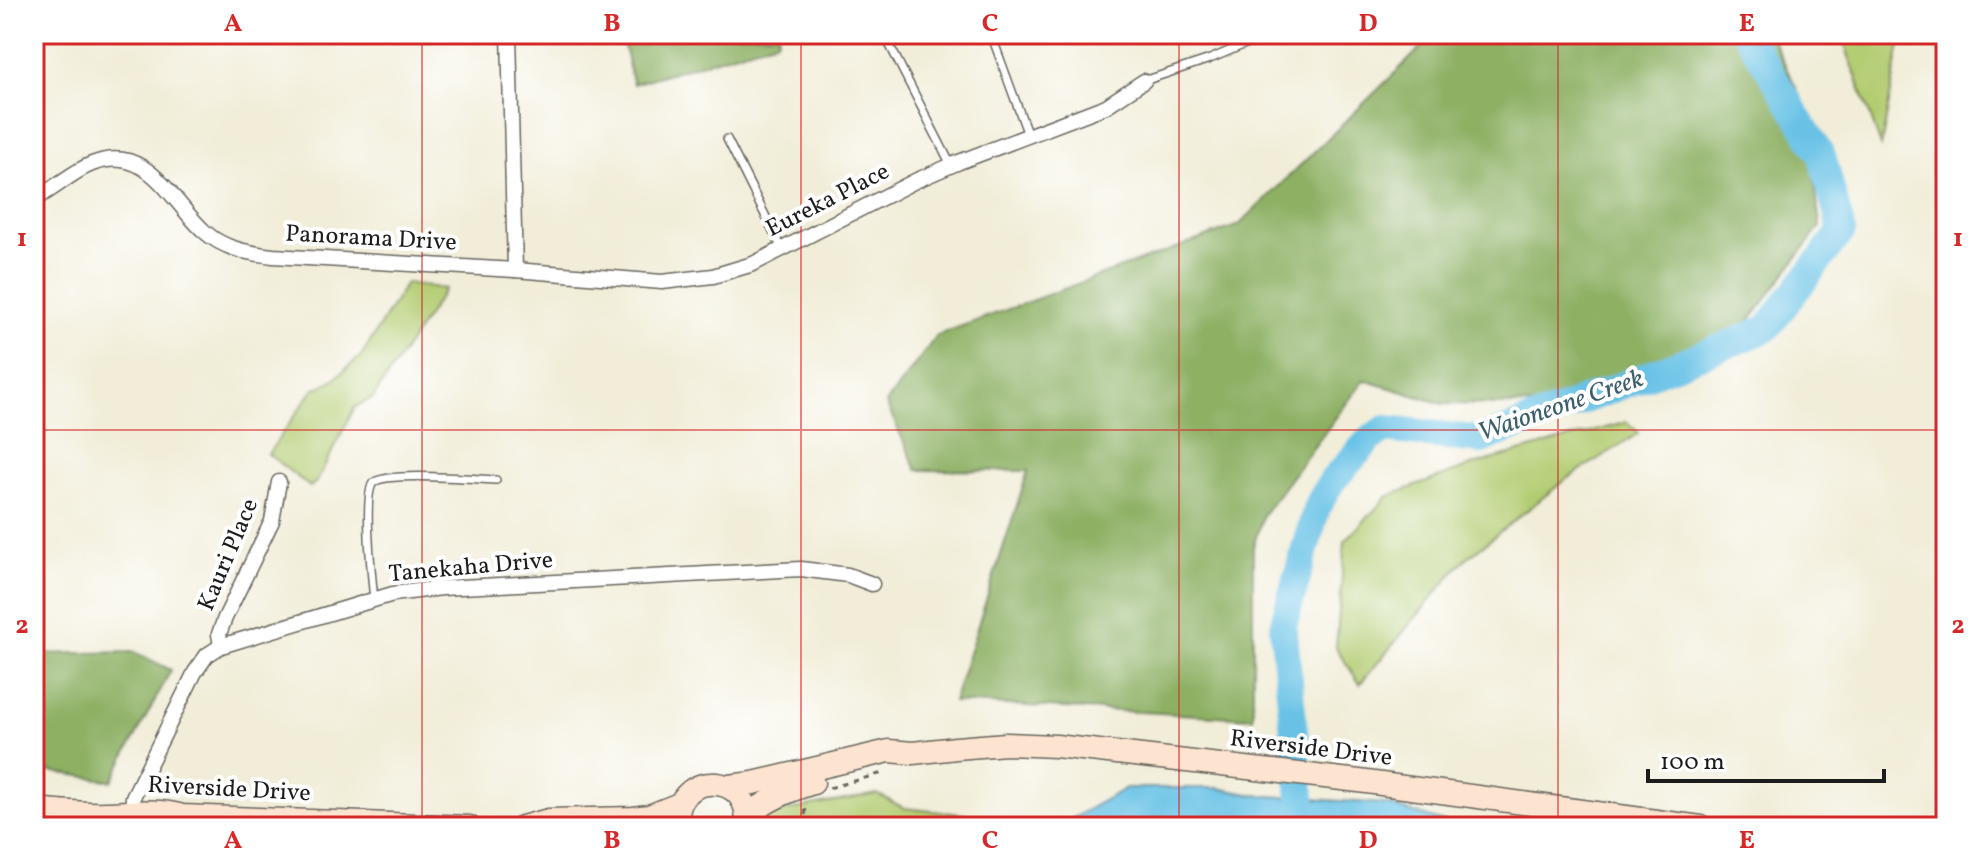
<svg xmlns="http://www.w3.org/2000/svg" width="1980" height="861" font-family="Vollkorn,serif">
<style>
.green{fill:#b2cc71;stroke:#677446;stroke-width:2}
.forest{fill:#8db063;stroke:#546640;stroke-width:2}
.water{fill:#69c2e6;stroke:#426f81;stroke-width:2}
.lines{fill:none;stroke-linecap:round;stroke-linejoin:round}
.river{stroke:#69c2e6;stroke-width:28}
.service-casing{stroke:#67655e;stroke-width:10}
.minor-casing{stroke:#67655e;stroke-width:17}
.secondary-casing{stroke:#67655e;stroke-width:25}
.path{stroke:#67655e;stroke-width:3;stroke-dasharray:6 6;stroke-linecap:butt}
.service{stroke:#fff;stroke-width:7}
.minor{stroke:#fff;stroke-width:14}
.secondary{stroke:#fde4d0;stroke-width:22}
.grid{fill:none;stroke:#d62828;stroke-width:2;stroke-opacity:0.55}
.labels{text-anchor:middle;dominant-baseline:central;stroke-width:8;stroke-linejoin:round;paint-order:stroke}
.street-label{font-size:24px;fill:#1c1c1c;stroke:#fff}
.water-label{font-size:26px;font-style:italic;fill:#3b5e6d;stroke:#fff}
.neatline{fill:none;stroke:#d62828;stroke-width:3}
.grid-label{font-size:26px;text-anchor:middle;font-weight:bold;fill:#d62828}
</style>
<rect width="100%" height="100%" fill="#fff"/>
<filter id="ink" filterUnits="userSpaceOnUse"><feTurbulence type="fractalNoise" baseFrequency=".0125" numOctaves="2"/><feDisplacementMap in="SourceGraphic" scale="16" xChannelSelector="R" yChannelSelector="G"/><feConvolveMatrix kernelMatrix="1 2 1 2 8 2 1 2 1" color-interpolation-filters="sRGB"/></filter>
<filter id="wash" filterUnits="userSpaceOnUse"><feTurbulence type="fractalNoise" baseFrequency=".006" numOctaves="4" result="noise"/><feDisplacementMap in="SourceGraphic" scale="32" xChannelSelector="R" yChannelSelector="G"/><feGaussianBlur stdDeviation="1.8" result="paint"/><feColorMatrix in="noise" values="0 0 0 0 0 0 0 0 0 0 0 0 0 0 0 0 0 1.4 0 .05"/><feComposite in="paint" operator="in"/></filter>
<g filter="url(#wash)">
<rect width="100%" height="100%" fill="#f1edd8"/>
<!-- green -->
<g class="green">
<path d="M 1841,34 L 1902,34 L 1881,146 Z"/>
<path d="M 406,283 L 445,289 L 373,398 L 355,407 L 317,481 L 310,487 L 268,454 L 313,390 L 333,380 L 362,355 Z"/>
<path d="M 1627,422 L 1639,433 L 1565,480 L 1462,562 L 1360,684 L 1336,648 L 1345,541 L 1388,496 L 1473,465 Z"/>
<path d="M 877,794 L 904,808 L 981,816 L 988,827 L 753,827 L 757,816 Z"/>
</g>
<!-- forest -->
<g class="forest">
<path d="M 621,34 L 779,34 L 777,41 L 633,84 Z"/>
<path d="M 1435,34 L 1770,34 L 1807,110 L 1820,227 L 1748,323 L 1575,406 L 1443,404 L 1364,380 L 1263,515 L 1253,547 L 1253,718 L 953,702 L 1028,471 L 917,470 L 886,403 L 937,335 L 1239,225 Z"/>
<path d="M 134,652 L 171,670 L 112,781 L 34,769 L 34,654 Z"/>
</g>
<!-- water -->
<path class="water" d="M 1126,788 L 1218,788 L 1253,795 L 1385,804 L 1461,827 L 1071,827 L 1071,819 Z"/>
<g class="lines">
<!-- river -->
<path class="river" d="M 1301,827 L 1301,798 L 1283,626 L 1317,507 L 1332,481 L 1371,438 L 1386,429 L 1481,440 L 1752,335 L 1767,328 L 1842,231 L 1822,156 L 1747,34"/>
</g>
</g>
<g filter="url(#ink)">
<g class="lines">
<!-- service casing -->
<g class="service-casing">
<g id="service">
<path d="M 884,34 L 951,165"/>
<path d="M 991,34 L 1028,135"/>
<path d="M 1144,81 L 1210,59 L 1269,34"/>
<path d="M 727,139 L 782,249"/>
<path d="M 374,600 C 372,580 363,496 373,483 C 385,471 475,479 496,480"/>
</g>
</g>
<!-- minor casing -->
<g class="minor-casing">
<g id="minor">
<path d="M 34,199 C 54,190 71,172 92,164 C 148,142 171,202 205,232 C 224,249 248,253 273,256 L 515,270 L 509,34"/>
<path d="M 515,270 L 662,282 L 713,276 L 753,264 L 915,181 L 959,162 L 1106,106 L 1144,81"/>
<path d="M 221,646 L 219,634 L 225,618 L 272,521 L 279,482"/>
<path d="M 132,811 L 133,797 L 195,672 L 207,655 L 221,646 L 393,594 L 442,588 L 801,569 L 848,575 L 872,584"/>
</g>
</g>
<!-- secondary casing -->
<g class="secondary-casing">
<g id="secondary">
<path d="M 729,786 L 753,783 L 889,751 L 913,753 L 956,748 L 1006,744 L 1056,746 L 1359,781 L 1701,827"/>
<path d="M 34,809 C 58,811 82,814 106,813 C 132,812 158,809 183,816 L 469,827"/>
<path d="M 747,816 C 768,800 787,791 813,783"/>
<path d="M 522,827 L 548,820 L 633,818 L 649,816 L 679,804"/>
<path d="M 679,827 C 668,771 755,768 746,827"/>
</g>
</g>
<!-- path -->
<g class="path">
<path d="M 829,788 L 883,773"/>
<path d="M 804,827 L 806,806"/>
</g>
<!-- service -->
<use href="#service" class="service"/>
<!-- minor -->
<use href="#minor" class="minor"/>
<!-- secondary -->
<use href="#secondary" class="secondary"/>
</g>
</g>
<!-- grid -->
<path class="grid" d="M 422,34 L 422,827M 801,34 L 801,827M 1179,34 L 1179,827M 1558,34 L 1558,827M 34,430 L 1946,430"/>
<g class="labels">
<!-- street labels -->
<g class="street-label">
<text transform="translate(828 201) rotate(-27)">Eureka Place</text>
<text transform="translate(371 239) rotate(3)">Panorama Drive</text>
<text transform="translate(229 555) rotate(-67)">Kauri Place</text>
<text transform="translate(471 568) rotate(-5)">Tanekaha Drive</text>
<text transform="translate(1311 749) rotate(7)">Riverside Drive</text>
<text transform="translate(229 790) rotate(3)">Riverside Drive</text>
</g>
<!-- water labels -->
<g class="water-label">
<text transform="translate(1561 406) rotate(-19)">Waioneone Creek</text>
</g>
</g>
<!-- margin -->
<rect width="1980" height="861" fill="none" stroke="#fff" stroke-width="88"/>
<!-- scale -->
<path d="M1648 769v12h236v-12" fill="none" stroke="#1c1c1c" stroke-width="4"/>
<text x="1660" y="769" font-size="24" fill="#1c1c1c" stroke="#ffffff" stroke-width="6" paint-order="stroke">100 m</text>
<rect x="44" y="44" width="1892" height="773" class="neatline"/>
<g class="grid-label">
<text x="233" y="31">A</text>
<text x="612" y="31">B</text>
<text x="990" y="31">C</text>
<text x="1368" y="31">D</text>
<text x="1747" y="31">E</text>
<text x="22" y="246">1</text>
<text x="1958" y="246">1</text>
<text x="22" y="633">2</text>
<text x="1958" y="633">2</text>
<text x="233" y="848">A</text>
<text x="612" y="848">B</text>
<text x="990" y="848">C</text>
<text x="1368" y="848">D</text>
<text x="1747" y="848">E</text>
</g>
</svg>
